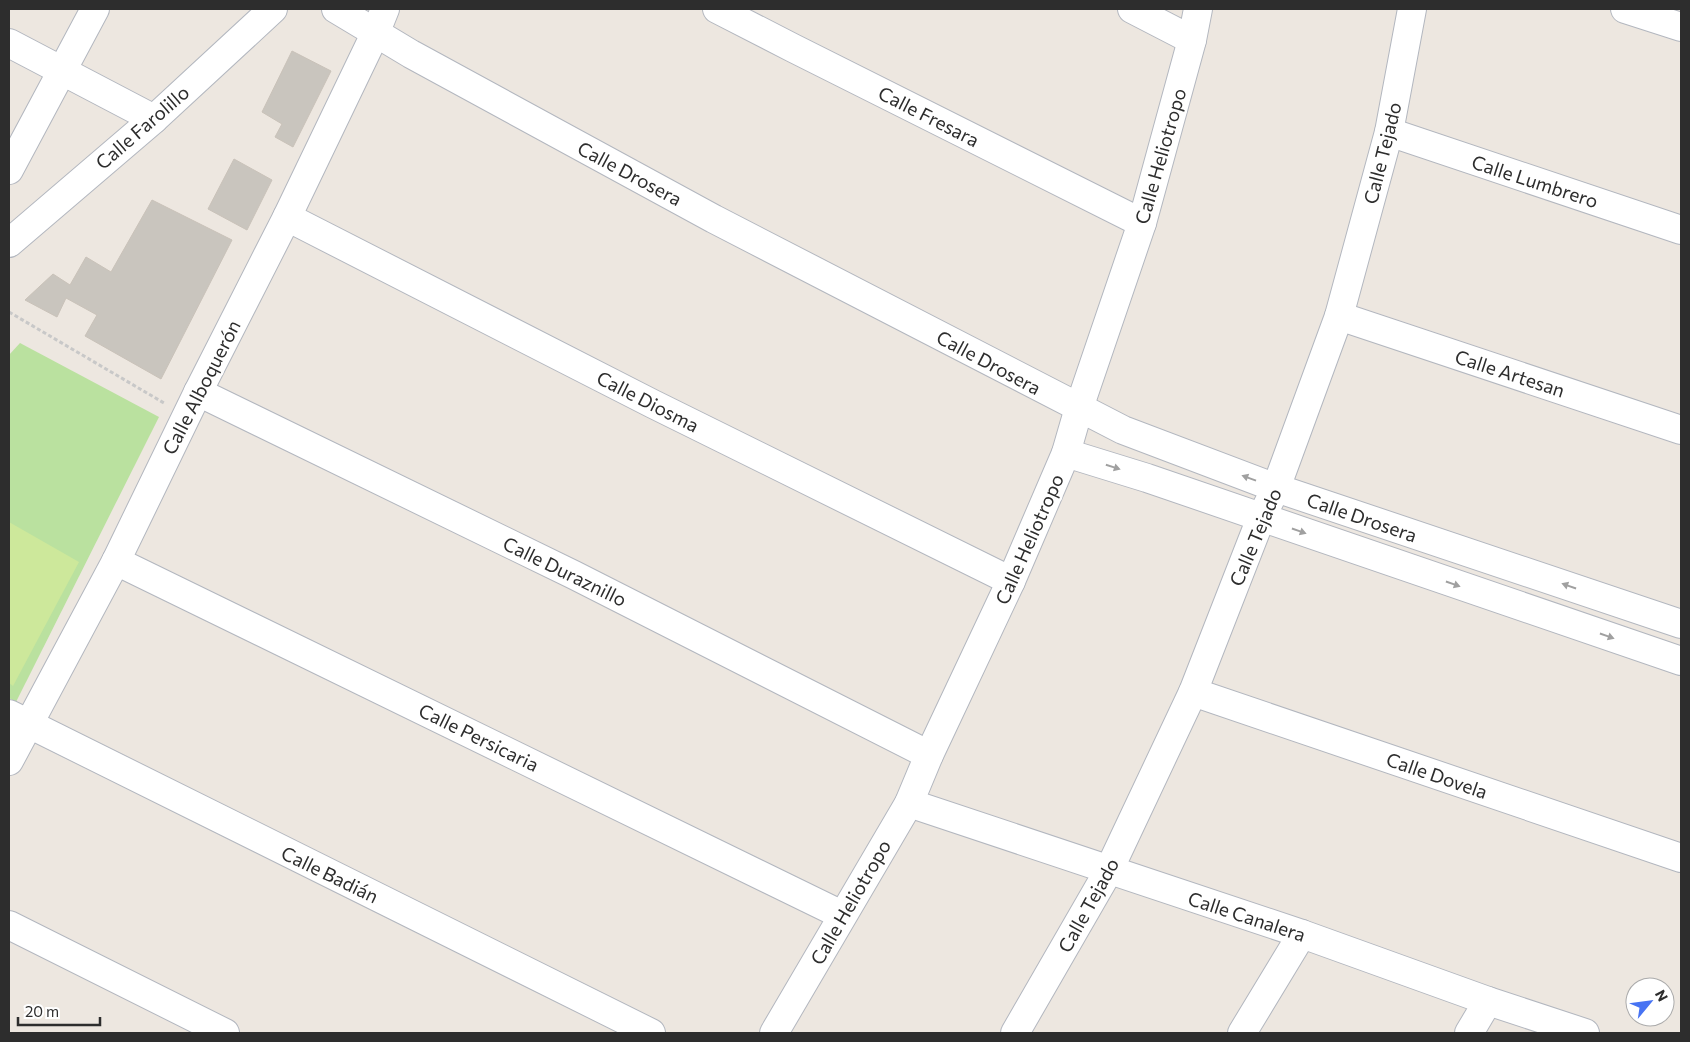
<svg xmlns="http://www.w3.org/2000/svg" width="1690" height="1042" font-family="Commissioner,sans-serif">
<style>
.green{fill:#bae19f}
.pitch{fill:#cde89b}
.building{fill:#c9c5be;stroke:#c9c2b9}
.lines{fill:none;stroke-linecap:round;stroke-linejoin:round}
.minor-casing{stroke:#b3b7bf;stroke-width:30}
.path{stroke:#c8c8c8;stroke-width:3;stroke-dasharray:4 2.5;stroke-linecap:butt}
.minor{stroke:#fff;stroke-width:28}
.oneway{fill:#a0a0a0}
.labels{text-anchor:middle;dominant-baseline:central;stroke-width:5;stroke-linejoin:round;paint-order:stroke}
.street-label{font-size:19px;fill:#2d2d2d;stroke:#fff}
</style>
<rect width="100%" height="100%" fill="#ede7e0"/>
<!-- green -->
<path class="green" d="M 20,343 L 159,417 L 16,702 L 9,698 L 9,355 Z"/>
<!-- pitch -->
<path class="pitch" d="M 9,522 L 79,562 L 13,686 L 9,683 Z"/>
<!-- building -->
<g class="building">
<path d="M 292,51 L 331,71 L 293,147 L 275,137 L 282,124 L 262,112 Z"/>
<path d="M 234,159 L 272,180 L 247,230 L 208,209 Z"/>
<path d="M 152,200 L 232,240 L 161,379 L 85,336 L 97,315 L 66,298 L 57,317 L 25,300 L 53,274 L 70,285 L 86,257 L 111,272 Z"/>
</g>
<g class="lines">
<!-- minor casing -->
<g class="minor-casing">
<g id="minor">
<path d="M 336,9 L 411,54 L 714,219 L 1123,430 L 1276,488 L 1681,624"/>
<path d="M 717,9 L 793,48 L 1142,223"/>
<path d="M 1132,9 L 1192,40"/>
<path d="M 1625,9 L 1681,27"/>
<path d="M 9,43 L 154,119"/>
<path d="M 1389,132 L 1681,230"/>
<path d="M 9,170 L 95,9"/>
<path d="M 287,217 L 653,404 L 1011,581"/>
<path d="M 9,243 L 154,119 L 273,9"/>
<path d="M 1339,316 L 1681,430"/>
<path d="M 198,392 L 574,575 L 929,755"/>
<path d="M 1066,453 L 1147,478 L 1681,661"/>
<path d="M 116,561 L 842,915"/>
<path d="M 1193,692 L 1681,858"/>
<path d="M 9,714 L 651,1033"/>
<path d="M 9,761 L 116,561 L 198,392 L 287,217 L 375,34 L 385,9"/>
<path d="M 909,803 L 1302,934 L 1488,1001 L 1585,1033"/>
<path d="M 9,925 L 225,1033"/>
<path d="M 774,1033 L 909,803 L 929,755 L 1011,581 L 1066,453 L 1079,408 L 1142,223 L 1192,40 L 1198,9"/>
<path d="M 1015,1033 L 1109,870 L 1193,692 L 1261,518 L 1276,488 L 1339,316 L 1389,132 L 1412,9"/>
<path d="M 1242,1033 L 1302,934"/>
<path d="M 1469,1033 L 1488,1001"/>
</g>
</g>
<!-- path -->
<path class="path" d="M 9,312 L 164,403"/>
<!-- minor -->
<use href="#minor" class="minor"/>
</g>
<!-- one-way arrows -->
<defs><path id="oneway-solid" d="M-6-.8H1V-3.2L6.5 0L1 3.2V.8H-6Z" transform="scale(1.25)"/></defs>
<g class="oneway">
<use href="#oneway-solid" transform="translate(1113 467) rotate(18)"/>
<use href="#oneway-solid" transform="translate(1249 478) rotate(-160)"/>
<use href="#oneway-solid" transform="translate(1299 531) rotate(19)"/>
<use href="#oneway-solid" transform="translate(1453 584) rotate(19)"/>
<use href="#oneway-solid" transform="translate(1569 586) rotate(-161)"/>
<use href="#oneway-solid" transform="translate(1607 636) rotate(19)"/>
</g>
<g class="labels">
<!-- street labels -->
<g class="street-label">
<text transform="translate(929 116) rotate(27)">Calle Fresara</text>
<text transform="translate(142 127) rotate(-41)">Calle Farolillo</text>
<text transform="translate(1382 153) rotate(-76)">Calle Tejado</text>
<text transform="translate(1160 156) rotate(-74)">Calle Heliotropo</text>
<text transform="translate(630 173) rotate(28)">Calle Drosera</text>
<text transform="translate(1535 181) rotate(18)">Calle Lumbrero</text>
<text transform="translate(989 362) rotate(28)">Calle Drosera</text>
<text transform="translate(1510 373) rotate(18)">Calle Artesan</text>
<text transform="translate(201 387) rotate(-63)">Calle Alboquerón</text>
<text transform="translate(648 401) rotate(27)">Calle Diosma</text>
<text transform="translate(1362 517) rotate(19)">Calle Drosera</text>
<text transform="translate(1255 537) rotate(-67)">Calle Tejado</text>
<text transform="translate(1029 539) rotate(-66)">Calle Heliotropo</text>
<text transform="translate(565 571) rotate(26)">Calle Duraznillo</text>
<text transform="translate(479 737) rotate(26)">Calle Persicaria</text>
<text transform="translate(1437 775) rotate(19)">Calle Dovela</text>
<text transform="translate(330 874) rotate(26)">Calle Badián</text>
<text transform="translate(850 902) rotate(-60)">Calle Heliotropo</text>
<text transform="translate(1088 905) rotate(-61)">Calle Tejado</text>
<text transform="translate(1247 916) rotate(18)">Calle Canalera</text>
</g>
</g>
<!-- border -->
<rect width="1690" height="1042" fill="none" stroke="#2d2d2d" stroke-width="20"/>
<!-- north arrow -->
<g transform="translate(1650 1002) rotate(61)"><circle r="24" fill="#ffffff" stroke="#ababab"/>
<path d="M0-4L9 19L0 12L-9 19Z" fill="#4773f3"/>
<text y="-8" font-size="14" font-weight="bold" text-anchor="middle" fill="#2d2d2d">N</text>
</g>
<!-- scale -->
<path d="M18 1017v8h82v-8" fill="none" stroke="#2d2d2d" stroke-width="2.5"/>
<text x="25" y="1017" font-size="15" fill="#2d2d2d" stroke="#ffffff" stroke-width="4" paint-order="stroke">20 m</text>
</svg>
